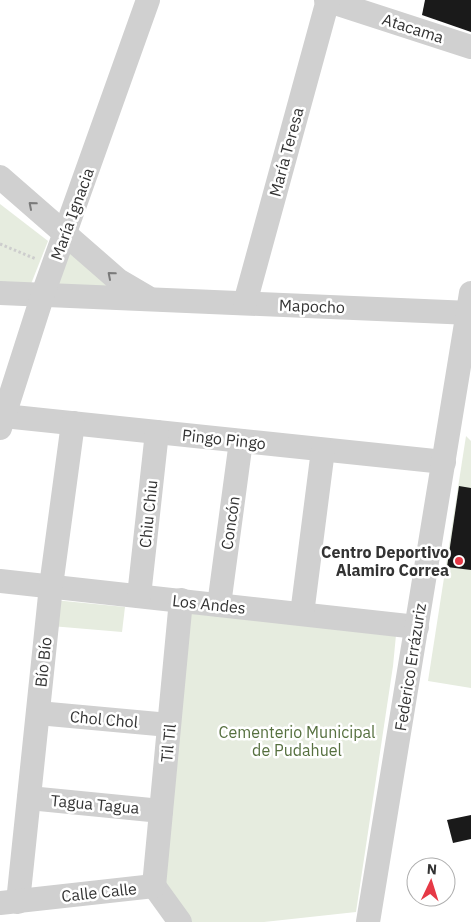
<svg xmlns="http://www.w3.org/2000/svg" width="471" height="922" font-family="'IBM Plex Sans',sans-serif">
<style>
.green{fill:#e6ecdf}
.building{fill:#1a1a1a}
.lines{fill:none;stroke-linecap:round;stroke-linejoin:round}
.path{stroke:#cdcdcd;stroke-width:3;stroke-dasharray:2.5 2.5;stroke-linecap:butt}
.minor{stroke:#d0d0d0;stroke-width:24}
.oneway{stroke:#7a7a7a}
.poi-dot{fill:#e63946;stroke:#fff;stroke-width:2}
.labels{text-anchor:middle;dominant-baseline:central;stroke-width:5;stroke-linejoin:round;paint-order:stroke}
.street-label{font-size:16px;fill:#333;stroke:#fff}
.poi-label{font-size:16px;font-weight:bold;fill:#333;stroke:#fff;text-anchor:end}
.park-label{font-size:16px;fill:#56703f;stroke:#fff}
</style>
<rect width="100%" height="100%" fill="#fff"/>
<!-- green -->
<g class="green">
<path d="M 0,204 L 48,241 L 29,289 L 0,287 Z"/>
<path d="M 69,246 L 119,290 L 56,287 Z"/>
<path d="M 466,436 L 471,441 L 471,688 L 428,681 Z"/>
<path d="M 54,600 L 125,607 L 122,632 L 51,626 Z"/>
<path d="M 186,613 L 396,635 L 393,666 L 356,912 L 264,922 L 189,922 L 159,890 Z"/>
</g>
<!-- building -->
<g class="building">
<path d="M 425,0 L 471,0 L 471,32 L 422,15 Z"/>
<path d="M 459,486 L 471,488 L 471,570 L 447,567 Z"/>
<path d="M 471,815 L 471,839 L 453,843 L 447,820 Z"/>
</g>
<g class="lines">
<!-- path -->
<path class="path" d="M 0,244 L 36,259"/>
<!-- minor -->
<g class="minor">
<path d="M 326,0 L 471,47"/>
<path d="M 0,177 L 118,280 L 147,297"/>
<path d="M 0,293 L 471,313"/>
<path d="M 245,303 L 328,0"/>
<path d="M 4,416 L 444,462"/>
<path d="M 0,428 L 43,294 L 148,0"/>
<path d="M 0,581 L 417,627"/>
<path d="M 139,596 L 157,432"/>
<path d="M 219,605 L 241,441"/>
<path d="M 302,614 L 323,450"/>
<path d="M 38,713 L 169,725"/>
<path d="M 29,798 L 161,811"/>
<path d="M 154,886 L 181,600"/>
<path d="M 154,886 L 180,922"/>
<path d="M 18,902 L 51,586 L 73,423"/>
<path d="M 0,903 L 154,886"/>
<path d="M 368,922 L 471,293"/>
</g>
</g>
<!-- one-way arrows -->
<defs><path id="oneway-chevron" d="M-2-3.5L2.5 0L-2 3.5" fill="none" stroke-width="1.6" stroke-linecap="round" stroke-linejoin="round" transform="scale(1.25)"/></defs>
<g class="oneway">
<use href="#oneway-chevron" transform="translate(32 205) rotate(-139)"/>
<use href="#oneway-chevron" transform="translate(111 275) rotate(-139)"/>
</g>
<!-- markers -->
<circle class="poi-dot" cx="459" cy="561" r="5"/>
<g class="labels">
<!-- street labels -->
<g class="street-label">
<text transform="translate(413 28) rotate(18)">Atacama</text>
<text transform="translate(286 152) rotate(-75)">María Teresa</text>
<text transform="translate(72 214) rotate(-70)">María Ignacia</text>
<text transform="translate(312 306) rotate(2)">Mapocho</text>
<text transform="translate(224 439) rotate(6)">Pingo Pingo</text>
<text transform="translate(148 514) rotate(-84)">Chiu Chiu</text>
<text transform="translate(230 523) rotate(-82)">Concón</text>
<text transform="translate(209 604) rotate(6)">Los Andes</text>
<text transform="translate(43 662) rotate(-84)">Bío Bío</text>
<text transform="translate(410 667) rotate(-81)">Federico Errázuriz</text>
<text transform="translate(104 719) rotate(5)">Chol Chol</text>
<text transform="translate(168 743) rotate(-84)">Til Til</text>
<text transform="translate(95 804) rotate(5)">Tagua Tagua</text>
<text transform="translate(99 892) rotate(-6)">Calle Calle</text>
</g>
<!-- poi labels -->
<g class="poi-label">
<text x="449" y="552">Centro Deportivo<tspan x="449" dy="18">Alamiro Correa</tspan></text>
</g>
<!-- park labels -->
<g class="park-label">
<text x="297" y="732">Cementerio Municipal<tspan x="297" dy="18">de Pudahuel</tspan></text>
</g>
</g>
<!-- north arrow -->
<g transform="translate(431 882) rotate(4)"><circle r="24" fill="#ffffff" stroke="#adadad"/>
<path d="M0-4L9 19L0 12L-9 19Z" fill="#e63946"/>
<text y="-8" font-size="14" font-weight="bold" text-anchor="middle" fill="#333333">N</text>
</g>
</svg>
